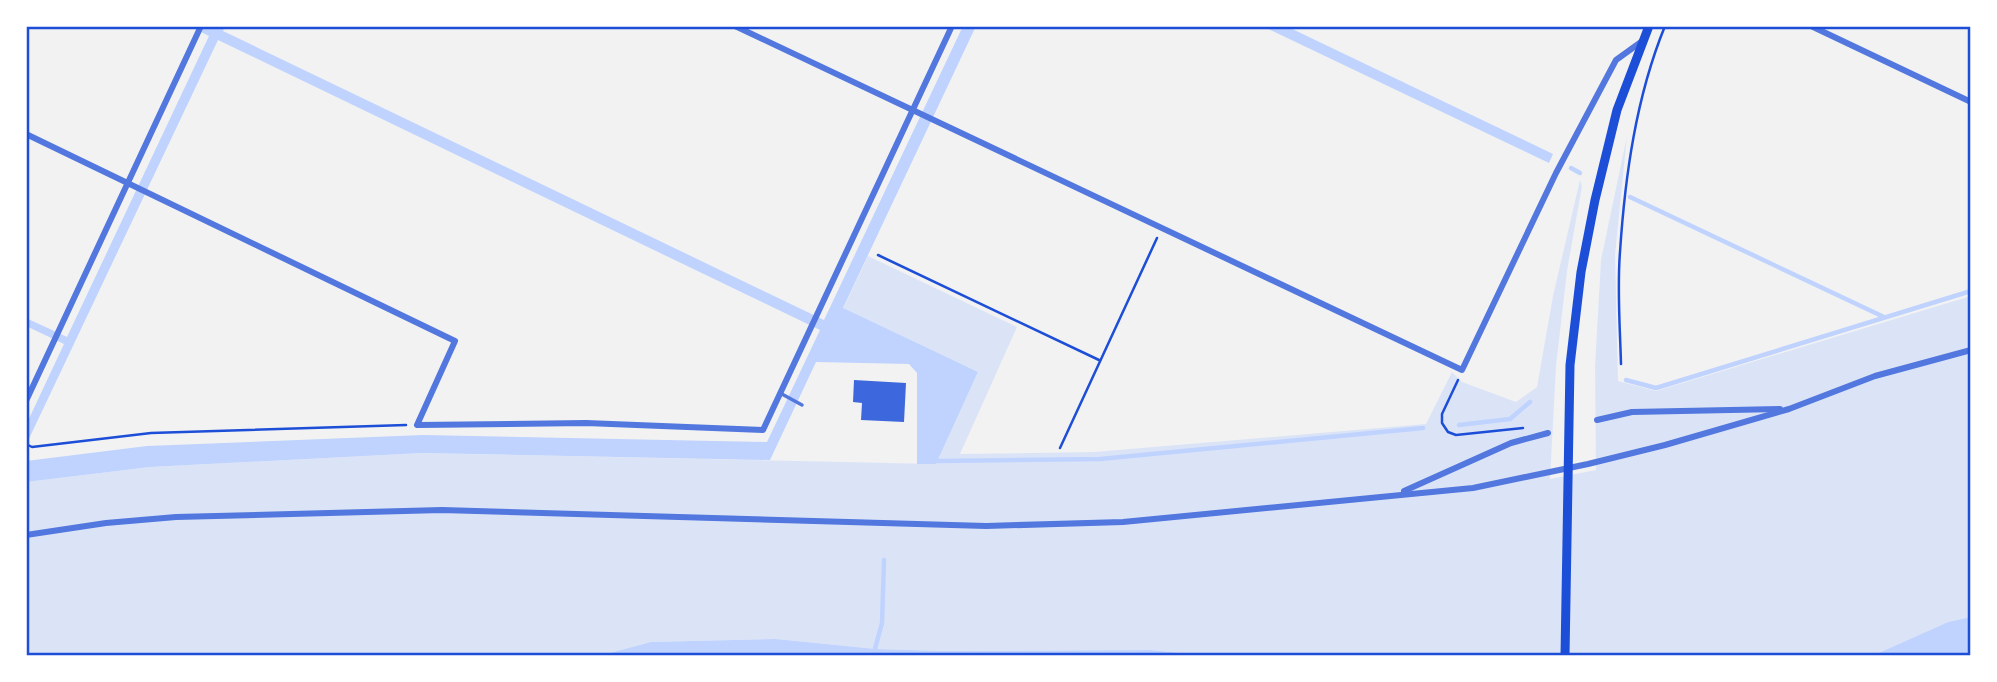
<svg xmlns="http://www.w3.org/2000/svg" width="1997" height="682" font-family="Quicksand,sans-serif">
<style>
.green{fill:#dbe4f7}
.water{fill:#bfd3fe}
.lines{fill:none;stroke-linecap:round;stroke-linejoin:round}
.stream{stroke:#bfd3fe;stroke-width:4.5}
.building{fill:#3d67dc}
.path{stroke:#1d4ed8;stroke-width:2.5}
.service{stroke:#5277de;stroke-width:3.5}
.minor{stroke:#5277de;stroke-width:6}
.secondary{stroke:#1d4ed8;stroke-width:9}
.neatline{fill:none;stroke:#1d4ed8;stroke-width:2.5}
</style>
<rect width="100%" height="100%" fill="#f2f2f2"/>
<!-- green -->
<path class="green" d="M 1627,136 L 1615,255 L 1618,381 L 1656,391 L 1971,296 L 1971,617 L 1948,622 L 1872,656 L 1210,656 L 1151,650 L 943,651 L 876,649 L 776,639 L 651,642 L 598,656 L 26,656 L 26,482 L 150,467 L 422,453 L 936,464 L 978,372 L 843,309 L 868,256 L 1017,327 L 960,454 L 1094,452 L 1426,424 L 1452,372 L 1462,382 L 1516,402 L 1537,387 L 1553,296 L 1580,180 L 1582,186 L 1567,271 L 1556,366 L 1550,479 L 1596,470 L 1595,366 L 1601,260 Z"/>
<!-- water -->
<g class="water">
<path d="M 189,26 L 225,26 L 223,31 L 824,320 L 963,26 L 976,26 L 843,308 L 978,372 L 936,464 L 917,464 L 917,373 L 909,364 L 816,362 L 770,460 L 422,453 L 150,467 L 26,482 L 26,461 L 147,446 L 423,435 L 767,442 L 820,330 L 218,40 L 26,445 L 26,425 L 64,344 L 26,326 L 26,318 L 67,337 L 209,36 Z"/>
<path d="M 1262,26 L 1286,26 L 1553,154 L 1549,163 Z"/>
<path d="M 1971,617 L 1971,656 L 1872,656 L 1948,622 Z"/>
<path d="M 776,639 L 876,649 L 943,651 L 1151,650 L 1210,656 L 598,656 L 651,642 Z"/>
</g>
<g class="lines">
<!-- stream -->
<g class="stream">
<path d="M 1571,168 L 1580,173"/>
<path d="M 1630,197 L 1884,317"/>
<path d="M 1626,380 L 1656,388 L 1971,291"/>
<path d="M 1459,425 L 1510,419 L 1530,402"/>
<path d="M 937,461 L 1100,459 L 1423,428"/>
<path d="M 873,656 L 882,623 L 884,560"/>
</g>
</g>
<!-- building -->
<path class="building" d="M 854,380 L 906,383 L 904,422 L 861,420 L 862,403 L 853,402 Z"/>
<g class="lines">
<!-- path -->
<g class="path">
<path d="M 878,255 L 1099,360"/>
<path d="M 1621,364 C 1620,327 1617,289 1620,252 C 1625,176 1636,97 1665,26"/>
<path d="M 1458,380 L 1442,414 L 1442,423 L 1448,432 L 1456,435 L 1523,428"/>
<path d="M 26,444 L 32,447 L 151,433 L 406,425"/>
<path d="M 1060,448 L 1157,238"/>
</g>
<!-- service -->
<path class="service" d="M 780,393 L 802,405"/>
<!-- minor -->
<g class="minor">
<path d="M 735,26 L 1462,370 L 1556,173 L 1616,60 L 1641,42"/>
<path d="M 1811,26 L 1971,102"/>
<path d="M 26,134 L 455,341 L 417,425 L 586,423 L 763,430 L 952,26"/>
<path d="M 26,401 L 201,26"/>
<path d="M 1597,420 L 1632,412 L 1780,409"/>
<path d="M 1404,491 L 1511,443 L 1548,433"/>
<path d="M 26,535 L 106,523 L 176,517 L 442,510 L 986,526 L 1123,522 L 1473,488 L 1588,464 L 1665,445 L 1789,409 L 1875,376 L 1971,350"/>
</g>
<!-- secondary -->
<path class="secondary" d="M 1565,656 L 1570,365 L 1581,272 L 1595,200 L 1617,110 L 1649,26"/>
</g>
<!-- border -->
<rect width="1997" height="682" fill="none" stroke="#ffffff" stroke-width="56"/>
<rect x="28" y="28" width="1941" height="626" class="neatline"/>
</svg>
